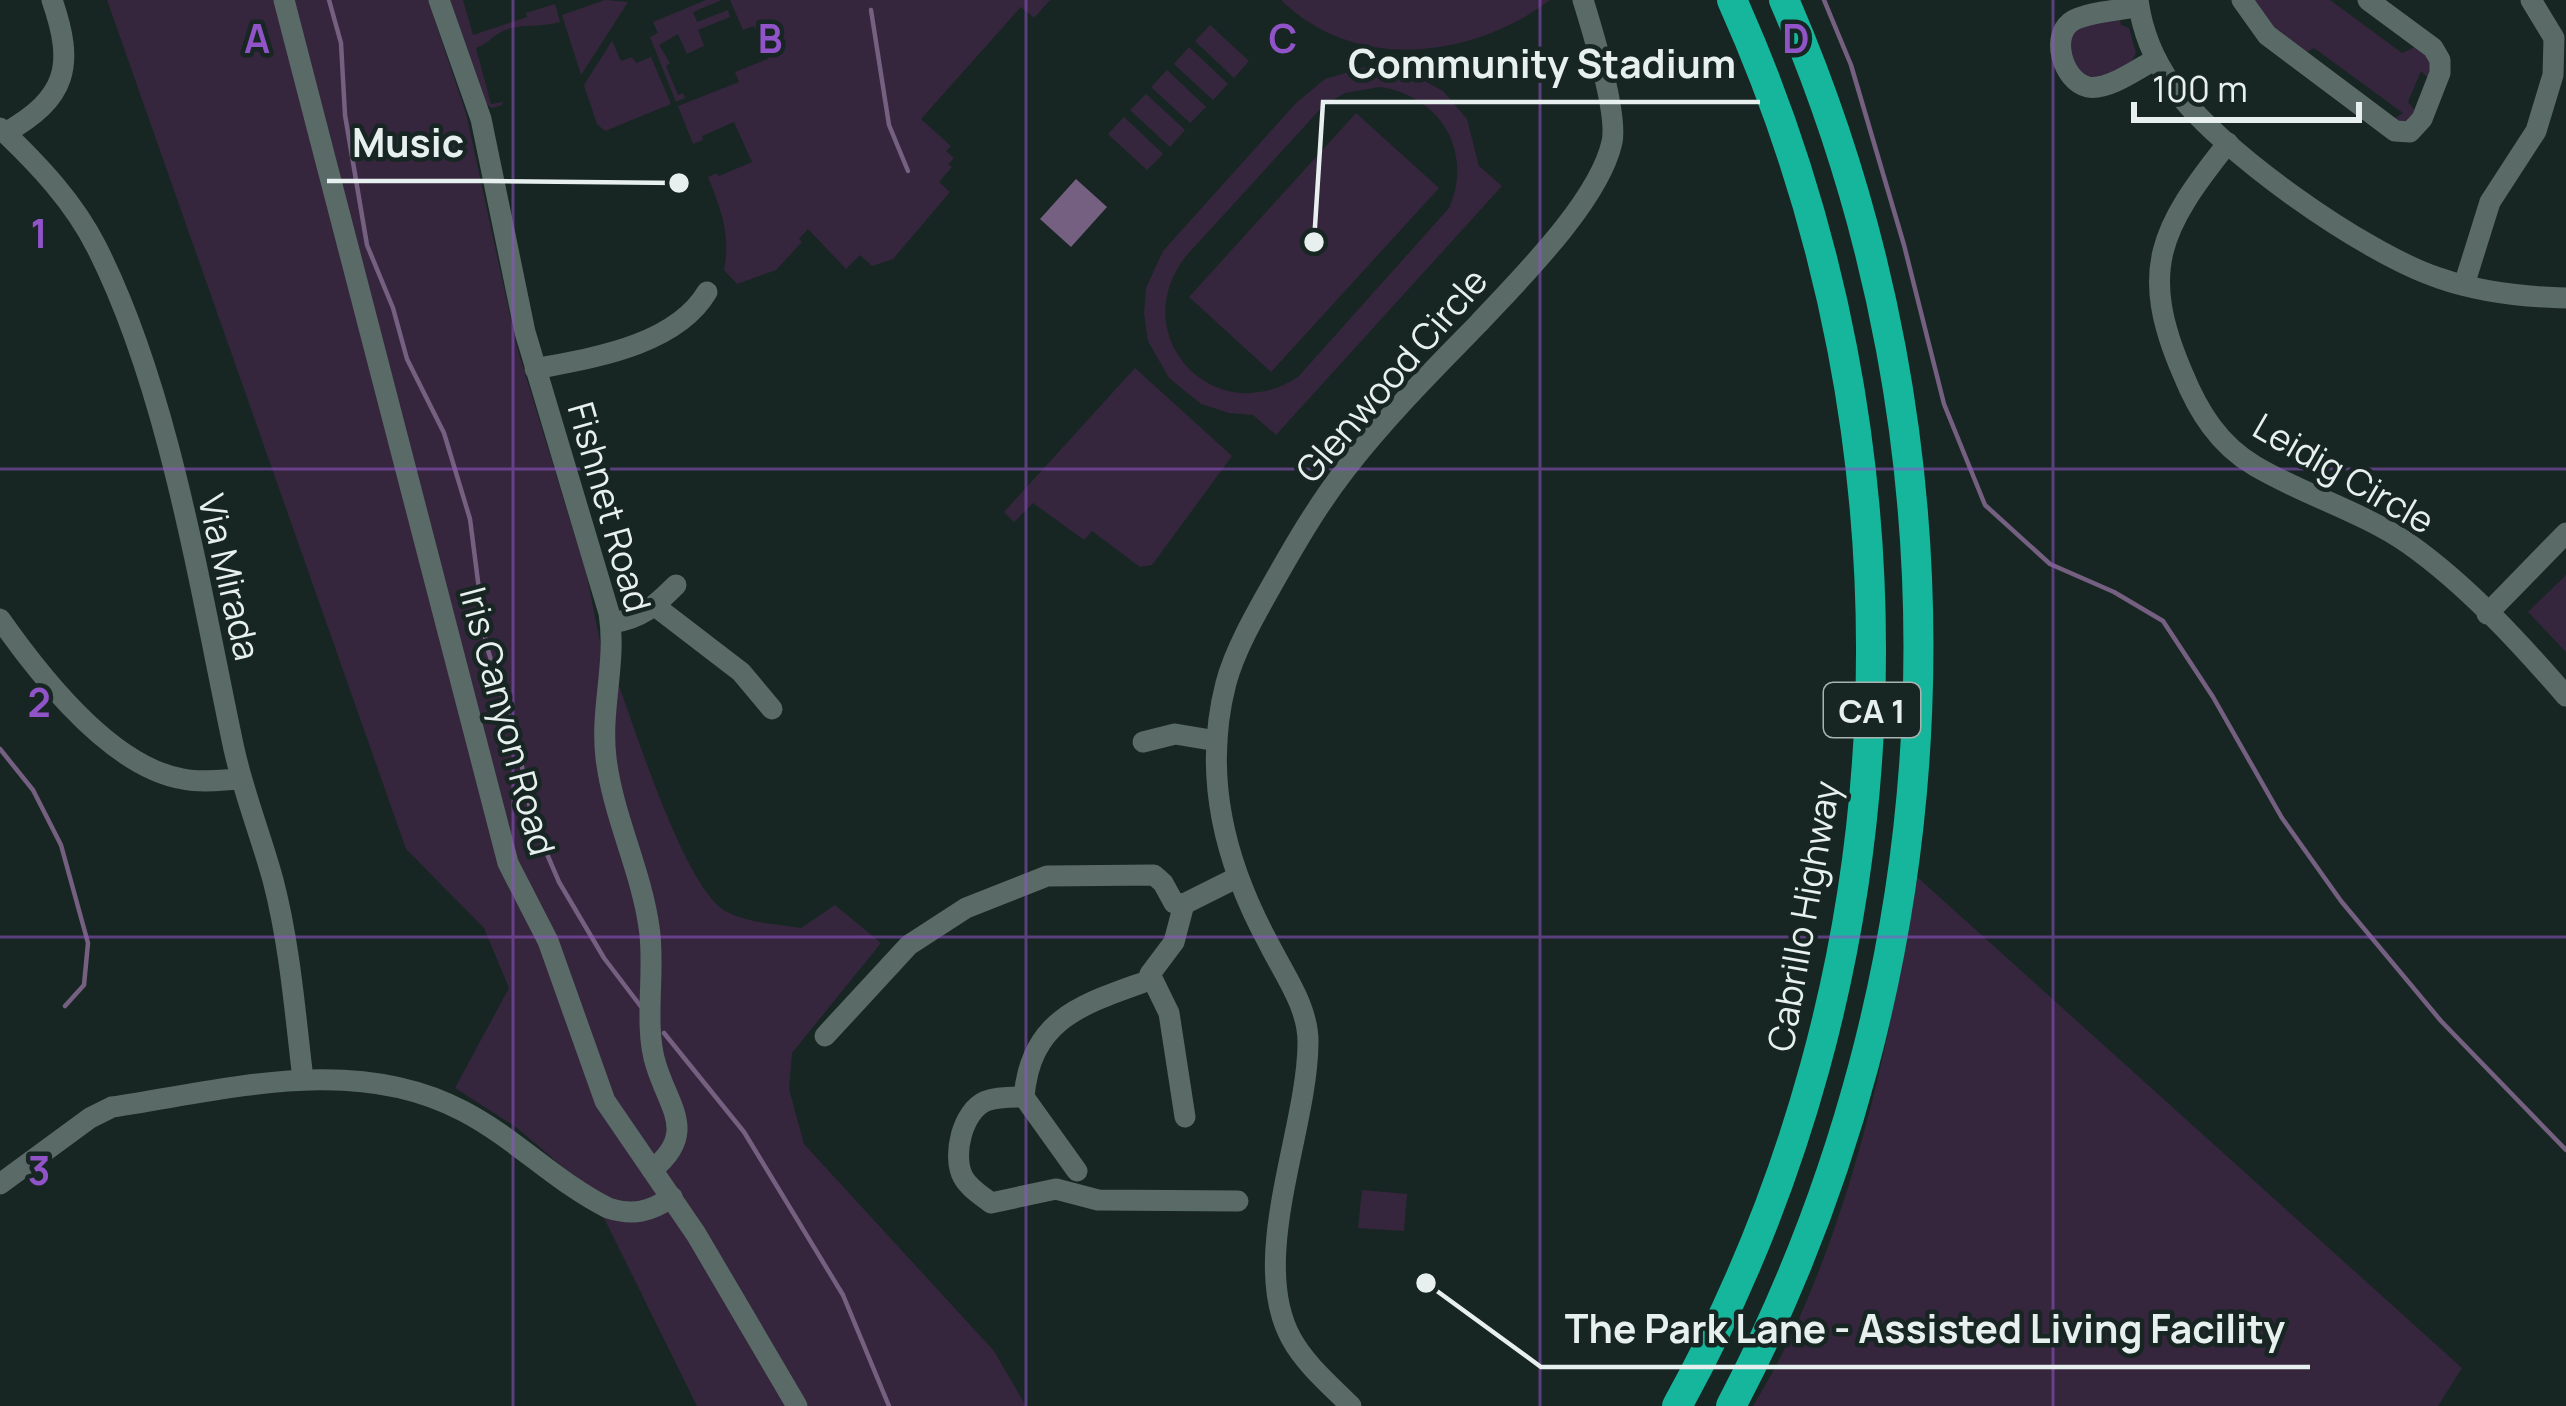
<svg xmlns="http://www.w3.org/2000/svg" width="2566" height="1406" font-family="Manrope,sans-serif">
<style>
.green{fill:#35263d;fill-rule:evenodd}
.water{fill:#756081}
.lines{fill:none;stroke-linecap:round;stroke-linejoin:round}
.stream{stroke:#756081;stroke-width:4.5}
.minor{stroke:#5a6a66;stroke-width:21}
.highway{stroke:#15b69c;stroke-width:30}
.grid{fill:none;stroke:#9153c8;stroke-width:3;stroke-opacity:0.55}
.labels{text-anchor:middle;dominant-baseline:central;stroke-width:9;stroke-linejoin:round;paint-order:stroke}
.shield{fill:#172622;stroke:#a9b3b1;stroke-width:3}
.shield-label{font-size:33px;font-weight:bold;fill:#e7f0ee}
.street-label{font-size:36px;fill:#e7f0ee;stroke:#172622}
.grid-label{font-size:39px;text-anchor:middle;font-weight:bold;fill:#9153c8;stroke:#172622;stroke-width:9;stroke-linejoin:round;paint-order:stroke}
.leader{fill:none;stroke:#e7f0ee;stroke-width:4.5}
.callout-dot{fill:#e7f0ee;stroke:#172622;stroke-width:4.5}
.callout-label{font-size:39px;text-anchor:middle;font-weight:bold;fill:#e7f0ee;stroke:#172622;stroke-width:9;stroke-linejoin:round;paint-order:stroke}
</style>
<rect width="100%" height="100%" fill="#172622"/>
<!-- green -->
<g class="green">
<path d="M 107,0 L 428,0 L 466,113 L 517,347 L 586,572 L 605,667 L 618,683 C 636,731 685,890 727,912 C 749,923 777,924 801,928 L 835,905 L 881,943 L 792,1053 L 789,1089 L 804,1144 L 994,1351 L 1026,1406 L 697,1406 L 603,1216 L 598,1197 L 516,1127 L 455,1088 L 509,988 L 484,928 L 406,849 Z"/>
<path d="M 447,0 L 463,0 L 473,35 L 527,17 L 526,13 L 555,4 L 560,22 C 541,28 517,23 501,32 C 491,37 488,44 476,48 L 491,104 L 503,102 L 502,105 L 492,108 L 484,103 Z"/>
<path d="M 605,0 L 628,2 L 581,75 L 562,15 Z"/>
<path d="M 706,0 L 722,0 L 693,12 L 697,22 L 728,10 L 730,17 L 698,30 L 704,46 L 687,54 L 678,34 L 659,45 L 670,63 L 666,66 L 678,95 L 683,93 L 685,98 L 676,102 L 650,37 L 658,33 L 653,22 Z"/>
<path d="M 730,0 L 1050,0 L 1034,18 L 1021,7 L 921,119 L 951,146 L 946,151 L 954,158 L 948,164 L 952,167 L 939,182 L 950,192 L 893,259 L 872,266 L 860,255 L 846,269 L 808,229 L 799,239 L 802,242 L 776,270 L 737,284 L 724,270 C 731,235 721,209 708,177 L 717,173 L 719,176 L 752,162 L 734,122 L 702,136 L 703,140 L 693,144 L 678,106 L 739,82 L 735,72 L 768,59 L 754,26 L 743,30 Z"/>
<path d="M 1281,0 L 1550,0 C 1472,59 1355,73 1281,0 Z"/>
<path d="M 2251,0 L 2330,0 L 2402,53 L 2417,46 L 2431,58 L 2432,82 L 2421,71 L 2408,102 L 2417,113 L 2409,123 L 2392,120 L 2403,113 L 2314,48 L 2303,54 L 2267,26 Z"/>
<path d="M 2120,18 L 2121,25 L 2129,28 L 2136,53 L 2131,63 L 2095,80 L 2075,73 L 2068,37 L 2079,26 Z"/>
<path d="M 1210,25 L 1249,61 L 1234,78 L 1195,41 Z"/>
<path d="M 612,41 L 621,61 L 632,57 L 636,63 L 651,57 L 671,104 L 605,131 L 597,124 L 584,85 Z"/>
<path d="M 1189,47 L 1228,84 L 1213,100 L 1174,64 Z"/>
<path d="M 1369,66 L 1402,69 L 1443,91 L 1467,119 L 1479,166 L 1502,186 L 1276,435 L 1253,415 L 1229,413 L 1201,404 L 1169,378 L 1148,341 L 1144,314 L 1146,288 L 1163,251 L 1296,103 L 1325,79 ZM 1380,87 C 1440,96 1474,151 1449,208 L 1298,377 C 1214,432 1124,335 1186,256 L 1324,105 L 1345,93 Z"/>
<path d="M 1167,70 L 1206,107 L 1190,123 L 1151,87 Z"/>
<path d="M 1146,94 L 1185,130 L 1170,147 L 1130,110 Z"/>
<path d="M 1356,113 L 1439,188 L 1271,372 L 1189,297 Z"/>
<path d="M 1124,117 L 1163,154 L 1147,170 L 1108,134 Z"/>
<path d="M 1135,368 L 1232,456 L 1152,565 L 1140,567 L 1092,531 L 1084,540 L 1033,503 L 1014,522 L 1004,512 Z"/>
<path d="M 2566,575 L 2566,652 L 2528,612 Z"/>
<path d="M 1916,876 L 2462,1368 L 2438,1406 L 1753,1406 C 1844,1258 1891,1047 1916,876 Z"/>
<path d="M 1362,1190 L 1407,1194 L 1404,1231 L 1358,1228 Z"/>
</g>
<!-- water -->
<path class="water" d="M 1076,179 L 1107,207 L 1071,247 L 1040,219 Z"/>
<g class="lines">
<!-- stream -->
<g class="stream">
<path d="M 329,0 L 341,43 L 345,115 L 367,245 L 393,308 L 407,359 L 444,433 L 470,519 L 486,644 L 518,746 L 532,819 L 559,882 L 604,958 L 642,1008"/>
<path d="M 1824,0 L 1851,65 L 1904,245 L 1944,404 L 1985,505 L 2050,564 L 2114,592 L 2163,621 L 2213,697 L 2282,818 L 2341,901 L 2441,1021 L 2566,1150"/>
<path d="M 871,10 L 889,125 L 908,171"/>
<path d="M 0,749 L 33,790 L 61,845 L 88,943 L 84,985 L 65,1006"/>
<path d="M 664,1033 L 744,1132 L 843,1295 L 889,1406"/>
</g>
<!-- minor -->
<g class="minor">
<path d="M 284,0 L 508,863 L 548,941 L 605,1101 L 696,1234 L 797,1406"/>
<path d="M 439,0 L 481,119 L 525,332 L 609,613 C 617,663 600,708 606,758 C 613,816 641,870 649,927 C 656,969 643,1025 656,1065 C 669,1108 698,1133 652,1170"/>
<path d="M 2138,0 C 2142,30 2154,60 2172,85 C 2216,149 2365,254 2439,278 C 2479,292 2523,297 2566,298"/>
<path d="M 2242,0 L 2267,35 L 2395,131 L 2410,132 L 2422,119 L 2440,73 L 2440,60 L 2433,48 L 2368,0"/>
<path d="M 2138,6 C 2119,11 2092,11 2074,20 C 2049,33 2062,81 2088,87 C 2108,91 2139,68 2156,59"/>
<path d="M 0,128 C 38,164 74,202 97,248 C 170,393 200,590 234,749 C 244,794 261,836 273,880 C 290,945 295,1013 303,1079"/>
<path d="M 5,133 C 67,98 75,66 52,0"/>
<path d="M 2228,143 C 2160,228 2138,270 2183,374 C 2198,411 2219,445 2255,466 C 2304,495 2361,511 2409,544 C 2467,585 2520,643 2566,696"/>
<path d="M 2464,285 L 2490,202 L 2536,131 L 2553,75 L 2554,38 L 2531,0"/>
<path d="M 535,369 C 591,358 675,346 707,292"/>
<path d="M 655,606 L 741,672 L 772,709"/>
<path d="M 2487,614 L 2566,533"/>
<path d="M 0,619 C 40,676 111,767 183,779 C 202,783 222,780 241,779"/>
<path d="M 611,623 C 641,619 655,606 676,585"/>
<path d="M 1143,742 L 1175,734 L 1217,741"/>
<path d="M 1184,904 L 1236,878"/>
<path d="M 825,1036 L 909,945 L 966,908 L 1047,876 L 1154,875 L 1163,883 L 1174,903 L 1184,904 L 1174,942 L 1150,974 L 1169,1013 L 1185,1117"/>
<path d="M 1024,1097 C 1012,1097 997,1097 986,1101 C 962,1111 952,1156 963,1177 C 969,1188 982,1196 991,1203 L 1056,1189 L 1098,1200 L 1238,1201"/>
<path d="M 1077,1171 L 1024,1097 C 1031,1017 1084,1004 1150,980"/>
<path d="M 0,1184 L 90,1118 L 112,1107 C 227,1090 354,1053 463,1111 C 515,1138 556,1182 608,1208 C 633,1216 650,1212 672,1197"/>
<path d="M 1351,1406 C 1330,1385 1305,1364 1291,1338 C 1248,1259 1307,1131 1308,1044 C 1309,1008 1285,976 1269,944 C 1225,863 1202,776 1226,683 C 1235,650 1255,615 1272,585 C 1294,546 1317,506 1345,470 C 1385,418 1433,370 1479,323 C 1520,279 1599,201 1612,142 C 1618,114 1592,29 1583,0"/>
</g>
<!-- highway -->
<g class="highway">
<path d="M 1677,1406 C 1916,974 1934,450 1732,0"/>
<path d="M 1731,1406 C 1960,969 1981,453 1784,0"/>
</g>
</g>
<!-- grid -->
<path class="grid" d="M 513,0 L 513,1406M 1026,0 L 1026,1406M 1540,0 L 1540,1406M 2053,0 L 2053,1406M 0,469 L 2566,469M 0,937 L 2566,937"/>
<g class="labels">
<!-- shield labels -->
<rect class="shield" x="1824" y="683" width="96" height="54" rx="9"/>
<g class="shield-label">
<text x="1872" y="710">CA 1</text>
</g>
<!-- street labels -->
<g class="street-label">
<text transform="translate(1391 375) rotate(-49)">Glenwood Circle</text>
<text transform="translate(2344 473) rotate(30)">Leidig Circle</text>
<text transform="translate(610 507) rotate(74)">Fishnet Road</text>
<text transform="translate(230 577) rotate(77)">Via Mirada</text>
<text transform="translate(508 721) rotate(75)">Iris Canyon Road</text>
<text transform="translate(1803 916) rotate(-80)">Cabrillo Highway</text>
</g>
</g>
<g class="grid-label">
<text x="257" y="53">A</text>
<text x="770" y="53">B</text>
<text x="1283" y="53">C</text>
<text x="1796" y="53">D</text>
<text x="39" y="248">1</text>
<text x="39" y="717">2</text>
<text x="39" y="1185">3</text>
</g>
<!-- callouts -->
<path class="leader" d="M1314 242L1323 102H1760M679 183L488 181H327M1426 1283L1541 1367H2310"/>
<g class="callout-dot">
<circle cx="1314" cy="242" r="12"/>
<circle cx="679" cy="183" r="12"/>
<circle cx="1426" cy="1283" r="12"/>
</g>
<g class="callout-label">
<text x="1542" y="78">Community Stadium</text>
<text x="408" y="157">Music</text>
<text x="1925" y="1343">The Park Lane - Assisted Living Facility</text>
</g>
<!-- scale -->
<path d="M2134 102v18h225v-18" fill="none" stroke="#e7f0ee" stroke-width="6"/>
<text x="2152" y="102" font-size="36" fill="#e7f0ee" stroke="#172622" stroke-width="9" paint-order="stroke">100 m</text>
</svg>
